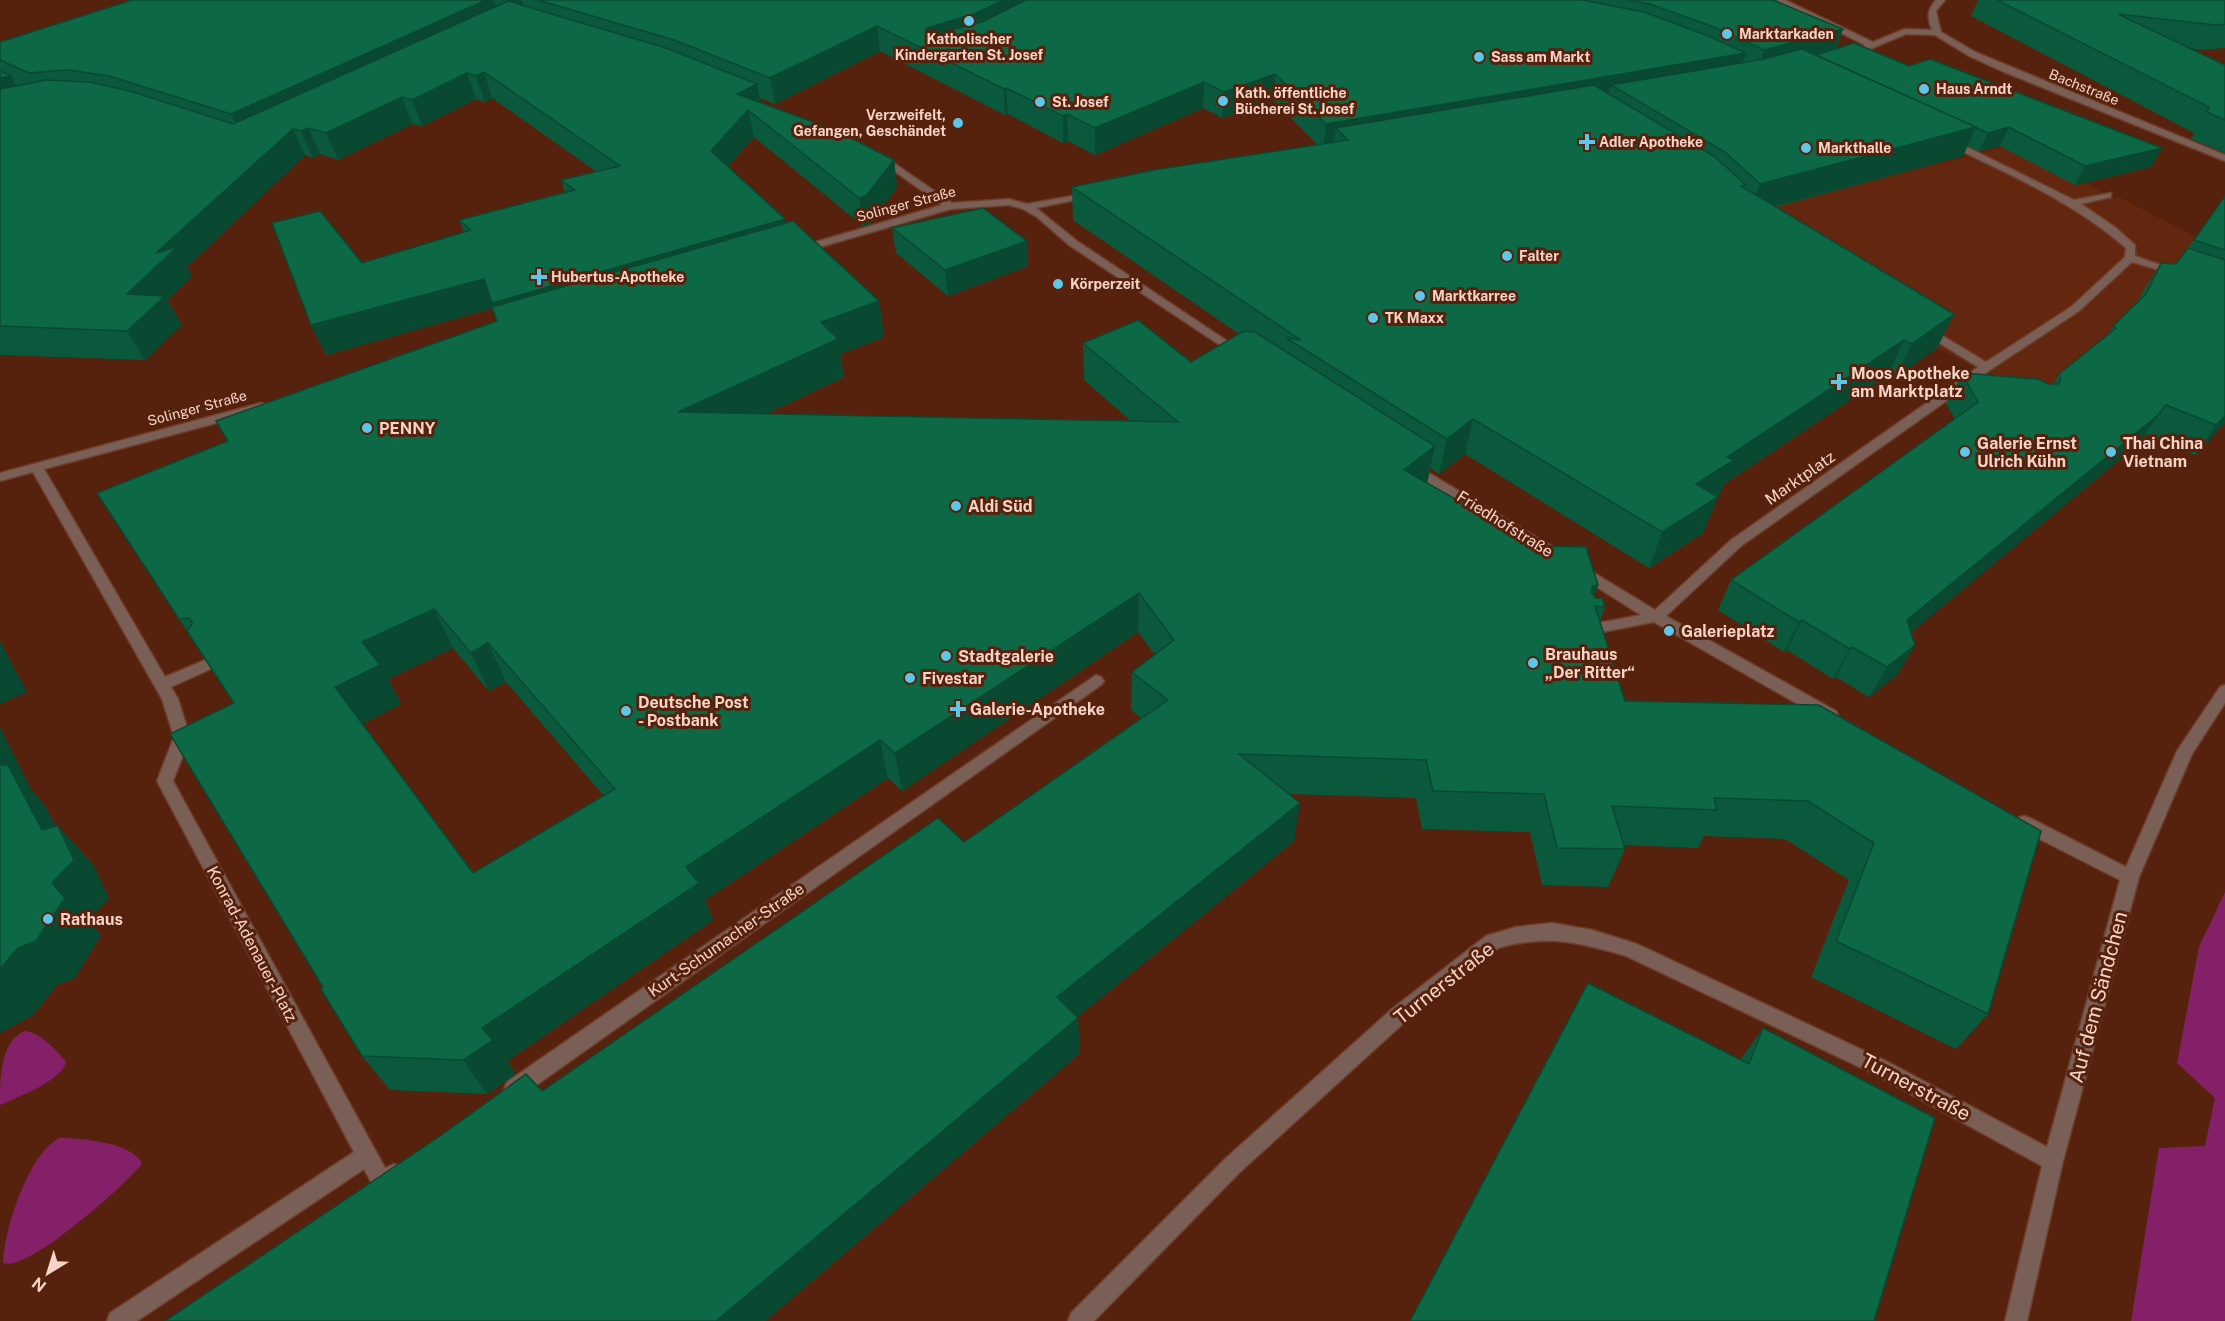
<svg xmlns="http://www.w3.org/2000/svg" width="2225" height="1321" font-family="'Public Sans',sans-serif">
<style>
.built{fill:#62270e}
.green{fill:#842068}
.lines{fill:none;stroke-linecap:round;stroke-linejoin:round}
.minor-casing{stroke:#6f3e2b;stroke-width:3}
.minor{fill:#795f55;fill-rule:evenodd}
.wall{fill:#0b593c;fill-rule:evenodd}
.shaded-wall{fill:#094931}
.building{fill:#0d6846;stroke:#094931;stroke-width:1.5;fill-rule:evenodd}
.poi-dot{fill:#5dc7e8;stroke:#56220d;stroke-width:2}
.labels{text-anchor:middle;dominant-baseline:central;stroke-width:6;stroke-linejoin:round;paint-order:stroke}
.far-poi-label{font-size:14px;font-weight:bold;fill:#f5d4c7;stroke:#56220d;text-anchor:start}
.far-street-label{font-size:14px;fill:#f5d4c7;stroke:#56220d}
.poi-label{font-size:16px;font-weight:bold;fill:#f5d4c7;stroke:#56220d;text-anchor:start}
.street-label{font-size:16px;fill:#f5d4c7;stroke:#56220d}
.near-street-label{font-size:20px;fill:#f5d4c7;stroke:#56220d}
</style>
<rect width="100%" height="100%" fill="#56220d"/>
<!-- built -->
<path class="built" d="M 2010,145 L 2074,185 L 2084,182 L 2113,198 L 2119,197 L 2225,252 L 2047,405 L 1937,348 L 1728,218 Z"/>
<!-- green -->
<g class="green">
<path d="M 2225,892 L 2225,1321 L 2131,1321 L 2159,1148 L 2205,1146 L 2215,1098 L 2177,1063 L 2199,947 Z"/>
<path d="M 24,1031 C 42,1033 55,1049 66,1062 C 62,1081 17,1097 0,1105 C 0,1078 0,1043 24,1031 Z"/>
<path d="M 59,1138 C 80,1138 133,1142 142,1164 C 125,1185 27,1273 3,1263 C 4,1228 29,1154 59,1138 Z"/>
</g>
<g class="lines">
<!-- minor casing -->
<g class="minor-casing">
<g id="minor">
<path d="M 1775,0 L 1785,0 L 1873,42 L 1905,29 L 1932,30 C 1927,18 1927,10 1936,0 L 1945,0 L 1936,11 L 1941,32 L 1975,52 L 2225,155 L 2225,161 L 2004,72 L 1969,56 L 1935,35 L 1906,34 L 1851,57 L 1845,57 L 1845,53 L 1865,45 Z"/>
<path d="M 1945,139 L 1951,139 L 2074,200 L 2111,193 L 2111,197 L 2081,204 L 2115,227 L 2135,245 L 2135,256 L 2181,272 L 2176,275 L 2132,262 L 2079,311 L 1990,370 L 1741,546 L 1666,616 L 1836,711 L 1838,715 L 1836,719 L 1824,719 L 1654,622 L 1587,635 L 1582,634 L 1580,630 L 1582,626 L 1641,615 L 1576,574 L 1574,571 L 1576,568 L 1586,568 L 1655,610 L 1731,540 L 1978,367 L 1920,331 L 1920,327 L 1928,327 L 1986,362 L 2071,307 L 2125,257 L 2126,248 C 2072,201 2008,174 1945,143 Z"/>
<path d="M 879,153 L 952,203 L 1009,199 L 1027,204 L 1095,192 L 1095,196 L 1036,208 L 1077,241 L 1245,353 L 1243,355 L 1235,355 L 1069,245 L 1037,217 L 1023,209 L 1009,205 L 951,209 L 803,252 L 795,252 L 795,248 L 942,205 L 876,158 L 876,154 Z"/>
<path d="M 261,403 L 265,404 L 265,410 L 44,469 L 165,677 L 210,658 L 215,659 L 218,663 L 215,667 L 171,687 L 178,699 L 190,737 L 173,781 L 385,1168 L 394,1164 L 401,1167 L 404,1174 L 401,1181 L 382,1192 L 375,1189 L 364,1169 L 137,1321 L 107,1321 L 110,1313 L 354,1152 L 157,781 L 174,737 L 162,699 L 33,472 L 0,481 L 0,473 Z"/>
<path d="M 1412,463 L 1563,553 L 1565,556 L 1563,559 L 1553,559 L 1407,470 L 1406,467 Z"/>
<path d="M 1096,675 L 1101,677 L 1104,681 L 1101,685 L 521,1096 L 514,1098 L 507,1096 L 504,1089 L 507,1082 Z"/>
<path d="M 2225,685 L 2225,703 L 2192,754 L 2139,877 L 2063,1161 L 2027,1321 L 2005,1321 L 2042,1166 L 1872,1073 L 1626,956 C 1579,942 1547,934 1498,948 L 1406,1021 L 1240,1172 L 1094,1321 L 1068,1321 L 1071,1313 L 1226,1158 L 1392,1009 L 1486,936 L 1516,927 L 1552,923 L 1592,930 L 1637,944 L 1886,1061 L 2047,1147 L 2120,880 L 2018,828 L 2016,823 L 2018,818 L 2024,816 L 2030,818 L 2126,867 L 2177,751 L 2220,687 Z"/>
</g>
</g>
<!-- minor -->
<use href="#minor" class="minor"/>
</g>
<!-- wall -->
<g class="wall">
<path d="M 133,0 L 1777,0 L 1777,2 L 1843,29 L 1836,49 L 1909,66 L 2151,167 L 2075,185 L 2000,146 L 1979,151 L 1968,146 L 1963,156 L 1775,207 L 1954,314 L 1937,348 L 1895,378 L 1888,375 L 1724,484 L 1719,496 L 1717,497 L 1703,533 L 1649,568 L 1465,454 L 1439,474 L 1430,468 L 1427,483 L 1598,585 L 1594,596 L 1605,607 L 1600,621 L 1625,701 L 1819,705 L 1988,1014 L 1956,1049 L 1811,977 L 1849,880 L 1785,839 L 1704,836 L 1698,848 L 1624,845 L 1625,849 L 1608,887 L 1542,885 L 1530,832 L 1422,829 L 1416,798 L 1289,794 L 1294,841 L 1077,1017 L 1080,1053 L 765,1321 L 165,1321 L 542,1091 L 964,842 L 1141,718 L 1131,710 L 1132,672 L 1155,655 L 1138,632 L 902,791 L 888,778 L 705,900 L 713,920 L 507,1061 L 516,1074 L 487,1094 L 390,1090 L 362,1056 L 323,987 L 234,703 L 179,619 L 228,441 L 497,321 L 493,308 L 326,355 L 311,325 L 362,263 L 464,232 L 459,220 L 565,193 L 561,180 L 597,172 L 492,98 L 485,102 L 476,99 L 422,126 L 412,124 L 338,160 L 320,154 L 313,158 L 305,155 L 187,267 L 192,276 L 167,300 L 182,325 L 145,360 L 0,355 L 0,42 ZM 880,51 L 1005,115 L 1008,114 L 1063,143 L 1068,141 L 1095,155 L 1203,108 L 1222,118 L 1273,100 L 1318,145 L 1072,187 L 1073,220 L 1239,334 L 1191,362 L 1083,343 L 1084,380 L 1131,421 L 766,414 L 844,377 L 840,354 L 884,337 L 879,301 L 785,223 L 728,166 L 754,137 L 863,226 L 870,224 L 897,187 L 894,160 L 761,103 L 760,98 L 775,104 ZM 453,648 L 489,691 L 506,682 L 604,796 L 473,873 L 362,724 L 401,704 L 388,679 Z"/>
<path d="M 1978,0 L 2225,0 L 2225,48 L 2201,50 L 2189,48 L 2225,65 L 2225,153 L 2191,139 L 2194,133 L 1971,16 Z"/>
<path d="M 2225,196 L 2225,423 L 2195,455 L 2146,434 L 2137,445 L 1911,632 L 1915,645 L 1897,675 L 1869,697 L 1836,677 L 1833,679 L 1787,650 L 1784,652 L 1718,610 L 1731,580 L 1955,419 L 1946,404 L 1962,374 L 2053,384 L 2059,374 L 2108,334 L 2113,326 L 2138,301 L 2143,291 L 2161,263 L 2176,264 Z"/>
<path d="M 892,228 L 1027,241 L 1028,266 L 948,296 L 896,253 Z"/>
<path d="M 1763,1028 L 1874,1321 L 1740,1060 Z"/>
</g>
<!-- shaded-wall -->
<g class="shaded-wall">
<path d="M 486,0 L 494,0 L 501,22 L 244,141 L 231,114 Z"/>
<path d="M 508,0 L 522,0 L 525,9 L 513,15 Z"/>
<path d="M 1004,0 L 1055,0 L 976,39 L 929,53 L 925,30 L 927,28 Z"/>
<path d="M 877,26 L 880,51 L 775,104 L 770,78 Z"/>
<path d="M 1843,29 L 1833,54 L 1755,76 L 1764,50 Z"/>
<path d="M 1746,53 L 1738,79 L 1611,85 L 1606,102 L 1336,128 L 1333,149 L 1323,151 L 1326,124 Z"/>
<path d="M 484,72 L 492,98 L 485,102 L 476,76 Z"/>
<path d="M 467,73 L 476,99 L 422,126 L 412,100 Z"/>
<path d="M 1275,74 L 1273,100 L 1222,118 L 1224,92 Z"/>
<path d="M 11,76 L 26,102 L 0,108 L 0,78 Z"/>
<path d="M 1204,82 L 1203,108 L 1095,155 L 1095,128 Z"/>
<path d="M 757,84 L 762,110 L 748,110 L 754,137 L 717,178 L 711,151 L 737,94 Z"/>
<path d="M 1006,88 L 1008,114 L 1005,115 L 1004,89 Z"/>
<path d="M 402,97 L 412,124 L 338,160 L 326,133 Z"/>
<path d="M 1067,114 L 1068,141 L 1063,143 L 1063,116 Z"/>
<path d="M 1976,127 L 1963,156 L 1749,213 L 1760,184 Z"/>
<path d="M 2009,127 L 2000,146 L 1979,151 L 1988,133 Z"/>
<path d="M 308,128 L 320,154 L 313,158 L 301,131 Z"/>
<path d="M 293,129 L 305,155 L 187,267 L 192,276 L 167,300 L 182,325 L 145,360 L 127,331 L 127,294 L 156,253 Z"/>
<path d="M 2162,148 L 2151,167 L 2075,185 L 2085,166 Z"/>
<path d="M 894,160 L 897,187 L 870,224 L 863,226 L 859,198 Z"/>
<path d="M 785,219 L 790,247 L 493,308 L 326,355 L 311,325 L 484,279 Z"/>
<path d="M 1027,241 L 1028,266 L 948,296 L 945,270 Z"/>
<path d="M 879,301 L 884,337 L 840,354 L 844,377 L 689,450 L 678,412 L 821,322 Z"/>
<path d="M 1954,314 L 1937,348 L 1895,378 L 1912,344 Z"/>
<path d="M 1904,340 L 1888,375 L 1724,484 L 1719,496 L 1682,520 L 1696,484 L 1727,457 Z"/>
<path d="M 2166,405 L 2137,445 L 1890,650 L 1907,620 Z"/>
<path d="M 2225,416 L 2225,423 L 2195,455 L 2216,425 Z"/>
<path d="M 1473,419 L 1465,454 L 1439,474 L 1447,439 Z"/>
<path d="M 1435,446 L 1427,484 L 1404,470 Z"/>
<path d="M 1718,497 L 1703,533 L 1649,568 L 1662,532 Z"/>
<path d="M 1598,585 L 1584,623 L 1580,625 L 1593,586 Z"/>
<path d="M 1139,593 L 1138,632 L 902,791 L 895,753 Z"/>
<path d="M 434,609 L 453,648 L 388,679 L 401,704 L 358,726 L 335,687 L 362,642 Z"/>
<path d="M 1802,620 L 1787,650 L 1784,652 L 1799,622 Z"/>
<path d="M 0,641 L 27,692 L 0,704 Z"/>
<path d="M 488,643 L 506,682 L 489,691 L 471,653 Z"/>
<path d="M 1915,645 L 1897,675 L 1869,697 L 1887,667 Z"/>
<path d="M 1852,647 L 1836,677 L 1833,679 L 1850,649 Z"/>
<path d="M 0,727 L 32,791 L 44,804 L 73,858 L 58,826 L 93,864 L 109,898 L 88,920 L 101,935 L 75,978 L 57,985 L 33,1015 L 0,1033 L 0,969 L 52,883 L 42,830 L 0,761 Z"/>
<path d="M 880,740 L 888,778 L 705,900 L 713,920 L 507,1061 L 516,1074 L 487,1094 L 463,1060 L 482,1028 L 686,867 Z"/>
<path d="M 1300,803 L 1294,841 L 1059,1032 L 1057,997 Z"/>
<path d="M 1078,1018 L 1080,1053 L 765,1321 L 716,1321 Z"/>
</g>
<!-- building -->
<g class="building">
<path d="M 132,0 L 486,0 L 231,114 L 109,76 L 68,70 L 29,73 L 0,60 L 0,42 Z"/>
<path d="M 538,0 L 1004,0 L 974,14 L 927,28 L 925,30 L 932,35 L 982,22 L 1026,0 L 1582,0 L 1644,12 L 1706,35 L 1746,53 L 1326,124 L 1275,74 L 1224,92 L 1204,82 L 1095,128 L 1067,114 L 1063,116 L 1006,88 L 1004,89 L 877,26 L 770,78 L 674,40 Z"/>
<path d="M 1628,0 L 1773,0 L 1843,29 L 1764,50 L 1714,27 L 1650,4 Z"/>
<path d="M 1997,0 L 2225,0 L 2225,24 L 2215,25 L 2118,14 L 2225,65 L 2225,120 L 2207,112 L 2209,107 Z"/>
<path d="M 508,1 L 666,48 L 757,84 L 737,94 L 835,130 L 894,160 L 866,196 L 859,198 L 748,110 L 711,151 L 785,219 L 492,303 L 484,279 L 311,325 L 272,223 L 320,211 L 362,263 L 471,230 L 459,220 L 575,190 L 561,180 L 620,166 L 484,72 L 476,76 L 467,73 L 412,100 L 402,97 L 326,133 L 308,128 L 301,131 L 293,129 L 156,253 L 177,247 L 127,294 L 165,296 L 127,331 L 0,326 L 0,89 L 47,80 L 89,82 L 130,91 L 233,124 Z"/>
<path d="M 1854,43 L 1909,66 L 1930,59 L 2162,148 L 2085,166 L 2009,127 L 1988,133 L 1816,55 Z"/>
<path d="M 1802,49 L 1976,127 L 1760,184 L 1725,152 L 1611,85 L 1764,59 Z"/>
<path d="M 0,71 L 11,76 L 0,78 Z"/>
<path d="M 1594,85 L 1715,157 L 1746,185 L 1741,186 L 1954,314 L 1912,344 L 1904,340 L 1727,457 L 1734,460 L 1696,484 L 1718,497 L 1662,532 L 1473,419 L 1447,439 L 1286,338 L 1301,340 L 1072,187 L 1154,170 L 1348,140 L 1336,128 Z"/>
<path d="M 2225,196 L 2225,250 L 2194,240 Z"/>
<path d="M 983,208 L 1027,241 L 945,270 L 892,228 Z"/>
<path d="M 793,221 L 879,301 L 821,322 L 838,339 L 678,412 L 1178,422 L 1083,343 L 1138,320 L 1191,362 L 1244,331 L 1255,332 L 1435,446 L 1404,470 L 1538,546 L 1586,547 L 1598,585 L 1593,586 L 1591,592 L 1595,598 L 1602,598 L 1605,607 L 1595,606 L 1625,701 L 1819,705 L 2041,831 L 1988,1014 L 1836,941 L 1874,843 L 1808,801 L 1714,798 L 1717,810 L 1612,806 L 1625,849 L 1557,848 L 1544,794 L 1433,791 L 1426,760 L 1239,754 L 1300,803 L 1057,997 L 1078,1018 L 716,1321 L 165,1321 L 443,1134 L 526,1074 L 542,1091 L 938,818 L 964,842 L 1168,700 L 1132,672 L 1174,640 L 1139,593 L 895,753 L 880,740 L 686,867 L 699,883 L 482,1028 L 493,1040 L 463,1060 L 362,1056 L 321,989 L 323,987 L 170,734 L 234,703 L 187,631 L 193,623 L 189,618 L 179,619 L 97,493 L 228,441 L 216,421 L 497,321 L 492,307 ZM 434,609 L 471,653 L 488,643 L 615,789 L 473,873 L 335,687 L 380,665 L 362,642 Z"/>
<path d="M 2188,248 L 2225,260 L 2225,416 L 2216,425 L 2166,405 L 2157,416 L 1907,620 L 1915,645 L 1887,667 L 1852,647 L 1850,649 L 1802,620 L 1799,622 L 1731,580 L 1978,402 L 1962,374 L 1964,373 L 2038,379 L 2048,384 L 2058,384 L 2061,380 L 2059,374 L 2116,328 L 2113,326 L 2146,294 L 2161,263 L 2176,264 Z"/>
<path d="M 0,761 L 2,765 L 8,765 L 42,830 L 58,826 L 74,860 L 52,883 L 65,898 L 36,941 L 18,948 L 0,969 Z"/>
<path d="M 1588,983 L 1749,1064 L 1763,1028 L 1935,1118 L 1874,1321 L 1410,1321 Z"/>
</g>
<!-- markers -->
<g class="poi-dot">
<circle cx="969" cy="21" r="6"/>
<circle cx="1727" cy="34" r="6"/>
<circle cx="1479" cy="57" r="6"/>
<circle cx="1924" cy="89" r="6"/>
<circle cx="1223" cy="101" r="6"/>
<circle cx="1040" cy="102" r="6"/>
<circle cx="958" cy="123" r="6"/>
<path d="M1584 133h6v6h6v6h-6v6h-6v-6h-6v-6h6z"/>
<circle cx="1806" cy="148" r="6"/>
<circle cx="1507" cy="256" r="6"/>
<path d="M536 268h6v6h6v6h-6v6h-6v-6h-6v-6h6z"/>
<circle cx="1058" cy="284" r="6"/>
<circle cx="1420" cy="296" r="6"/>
<circle cx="1373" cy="318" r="6"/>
<path d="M1836 373h6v6h6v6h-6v6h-6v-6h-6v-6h6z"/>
<circle cx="367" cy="428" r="6"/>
<circle cx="1965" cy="452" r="6"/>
<circle cx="2111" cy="452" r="6"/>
<circle cx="956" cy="506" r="6"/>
<circle cx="1669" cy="631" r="6"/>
<circle cx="946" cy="656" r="6"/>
<circle cx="1533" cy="663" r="6"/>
<circle cx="910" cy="678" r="6"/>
<path d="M955 700h6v6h6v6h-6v6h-6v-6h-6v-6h6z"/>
<circle cx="626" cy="711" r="6"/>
<circle cx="48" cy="919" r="6"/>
</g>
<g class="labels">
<!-- far-poi labels -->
<g class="far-poi-label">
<text x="1739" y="34">Marktarkaden</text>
<text x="969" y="39" text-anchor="middle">Katholischer<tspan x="969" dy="16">Kindergarten St. Josef</tspan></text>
<text x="1491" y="57">Sass am Markt</text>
<text x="1936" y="89">Haus Arndt</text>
<text x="1235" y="93">Kath. öffentliche<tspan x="1235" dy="16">Bücherei St. Josef</tspan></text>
<text x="1052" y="102">St. Josef</text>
<text x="946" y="115" text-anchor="end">Verzweifelt,<tspan x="946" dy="16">Gefangen, Geschändet</tspan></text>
<text x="1599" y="142">Adler Apotheke</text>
<text x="1818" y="148">Markthalle</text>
<text x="1519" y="256">Falter</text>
<text x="551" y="277">Hubertus-Apotheke</text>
<text x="1070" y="284">Körperzeit</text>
<text x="1432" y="296">Marktkarree</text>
<text x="1385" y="318">TK Maxx</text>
</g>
<!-- far-street labels -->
<g class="far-street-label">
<text transform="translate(2084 87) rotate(22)">Bachstraße</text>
<text transform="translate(906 204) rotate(-15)">Solinger Straße</text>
<text transform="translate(197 408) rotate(-15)">Solinger Straße</text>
</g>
<!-- poi labels -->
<g class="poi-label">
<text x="1851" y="373">Moos Apotheke<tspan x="1851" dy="18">am Marktplatz</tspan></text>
<text x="379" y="428">PENNY</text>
<text x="1977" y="443">Galerie Ernst<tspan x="1977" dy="18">Ulrich Kühn</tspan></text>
<text x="2123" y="443">Thai China<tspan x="2123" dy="18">Vietnam</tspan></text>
<text x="968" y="506">Aldi Süd</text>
<text x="1681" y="631">Galerieplatz</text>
<text x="1545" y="654">Brauhaus<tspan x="1545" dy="18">„Der Ritter“</tspan></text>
<text x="958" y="656">Stadtgalerie</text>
<text x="922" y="678">Fivestar</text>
<text x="638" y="702">Deutsche Post<tspan x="638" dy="18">- Postbank</tspan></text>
<text x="970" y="709">Galerie-Apotheke</text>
<text x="60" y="919">Rathaus</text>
</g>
<!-- street labels -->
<g class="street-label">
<text transform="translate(1800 478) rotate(-35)">Marktplatz</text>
<text transform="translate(1505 524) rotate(32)">Friedhofstraße</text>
<text transform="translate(726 940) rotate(-35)">Kurt-Schumacher-Straße</text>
<text transform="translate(252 944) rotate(62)">Konrad-Adenauer-Platz</text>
</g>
<!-- near-street labels -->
<g class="near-street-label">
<text transform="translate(1444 983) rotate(-38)">Turnerstraße</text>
<text transform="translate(2098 997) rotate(-75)">Auf dem Sändchen</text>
<text transform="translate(1916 1087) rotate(28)">Turnerstraße</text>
</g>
</g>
<!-- north arrow -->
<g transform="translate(48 1273) rotate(218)" stroke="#56220d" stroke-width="4.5" paint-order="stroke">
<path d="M0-4.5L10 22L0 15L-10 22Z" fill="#f5d4c7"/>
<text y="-9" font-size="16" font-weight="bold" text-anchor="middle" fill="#f5d4c7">N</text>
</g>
</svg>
